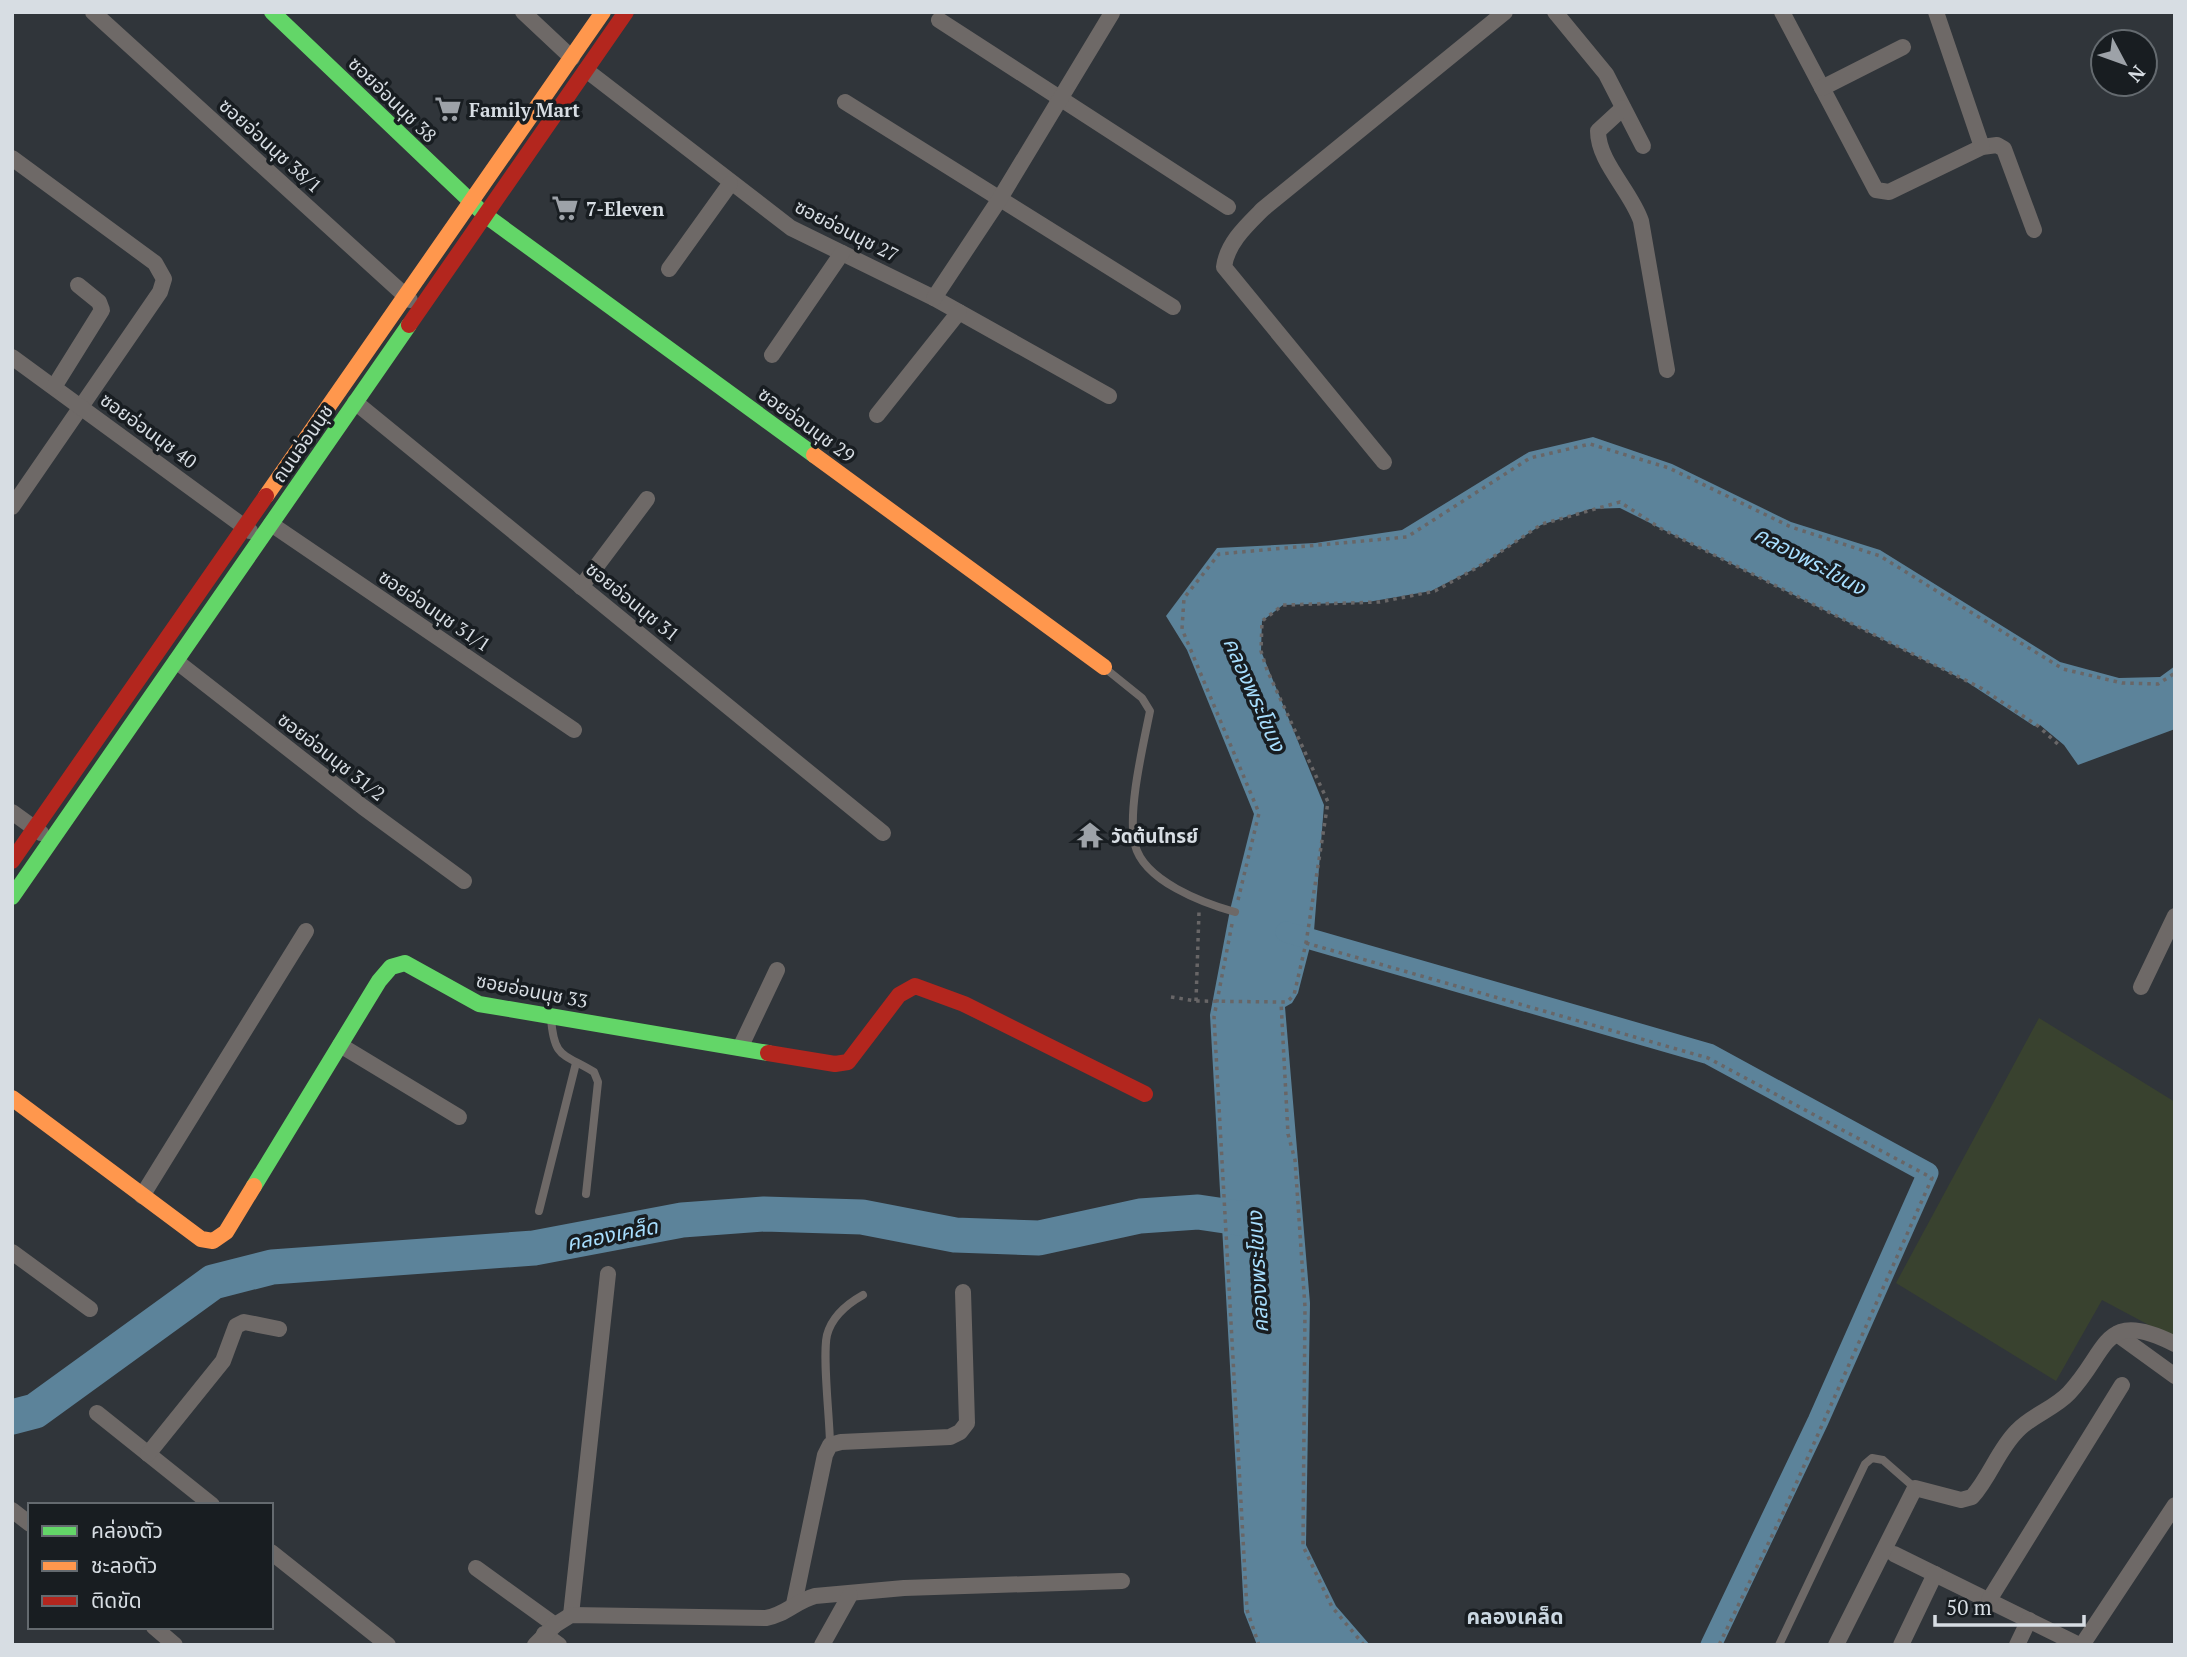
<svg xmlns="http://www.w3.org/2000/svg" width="2187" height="1657" font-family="'PT Serif','Noto Sans Thai',serif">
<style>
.green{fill:#39422f}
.water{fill:#5c839a}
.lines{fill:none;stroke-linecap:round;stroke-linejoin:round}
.canal{stroke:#5c839a;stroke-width:21}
.river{stroke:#5c839a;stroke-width:35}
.path{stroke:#686667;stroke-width:3.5;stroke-dasharray:3.5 5;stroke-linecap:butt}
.lane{stroke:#6e6967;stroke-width:8}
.street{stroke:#6e6967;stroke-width:16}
.fast{stroke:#63d668;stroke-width:16}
.slow{stroke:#ff974d;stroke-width:16}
.jam{stroke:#b3261e;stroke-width:16}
.labels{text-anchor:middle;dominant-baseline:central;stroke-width:7;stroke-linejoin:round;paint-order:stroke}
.street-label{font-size:19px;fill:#d7dde3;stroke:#181d21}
.poi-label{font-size:19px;font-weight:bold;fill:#d7dde3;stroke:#181d21;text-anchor:start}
.water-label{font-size:21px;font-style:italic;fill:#a7defe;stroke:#181d21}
.neighbourhood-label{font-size:21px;font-weight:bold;fill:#cad7e1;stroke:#181d21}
</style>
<rect width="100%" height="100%" fill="#30353a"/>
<!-- green -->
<path class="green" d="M 2039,1018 L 2175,1102 L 2175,1339 L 2102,1300 L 2056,1381 L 1896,1283 Z"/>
<!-- water -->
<path class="water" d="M 1593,437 L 1672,464 L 1791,522 L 1880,550 L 2060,662 L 2119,678 L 2160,677 L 2175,666 L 2175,729 L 2078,765 L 2064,745 L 2040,725 L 2034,726 L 1964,680 L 1620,508 L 1590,509 L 1541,525 L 1478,567 L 1431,591 L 1368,602 L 1283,605 L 1262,621 L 1261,651 L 1324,805 L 1314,931 L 1298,993 L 1292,1003 L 1285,1007 L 1310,1303 L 1306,1545 L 1336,1606 L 1370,1645 L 1257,1645 L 1244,1612 L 1210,1015 L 1230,910 L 1254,814 L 1187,650 L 1166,616 L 1217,548 L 1315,543 L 1402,530 L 1529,452 Z"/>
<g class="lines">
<!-- canal -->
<path class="canal" d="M 1286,932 L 1709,1054 L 1928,1173 L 1818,1421 L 1711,1645"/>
<!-- river -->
<path class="river" d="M 12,1417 L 35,1411 L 213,1282 L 272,1267 L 534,1248 L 682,1220 L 764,1214 L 862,1217 L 955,1235 L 1039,1238 L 1140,1216 L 1198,1212 L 1252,1220"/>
<!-- path -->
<g class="path">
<path d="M 1238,900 L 1259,813 L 1182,629 L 1184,598 L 1219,554 L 1407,537 L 1530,458 L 1590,444 L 1669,468 L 1791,527 L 1880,556 L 2063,669 L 2122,683 L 2158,684 L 2175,673"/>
<path d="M 1232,924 L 1214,1017 L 1247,1610 L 1259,1645"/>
<path d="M 1306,943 L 1708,1058 L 1932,1178 L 1783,1513 L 1719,1645"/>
<path d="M 1171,997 L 1196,1001 L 1281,1002"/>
<path d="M 1196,1001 L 1199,912"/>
<path d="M 1364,1645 L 1332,1607 L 1303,1546 L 1305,1307 L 1295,1160 L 1288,1134 L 1281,1002 L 1287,1002 L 1294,995 L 1306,943 L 1328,802 L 1267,670 L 1261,651 L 1262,621 L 1283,605 L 1380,602 L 1435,591 L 1478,567 L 1542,524 L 1620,502 L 1660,528 L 1981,688 L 2038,726 L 2061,747"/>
</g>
<!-- lane -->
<g class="lane">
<path d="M 1106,669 L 1142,698 L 1150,711 C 1143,746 1127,812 1135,845 C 1144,881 1203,903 1235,912"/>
<path d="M 551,1018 C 554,1059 563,1053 594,1072 L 598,1082 L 586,1194"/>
<path d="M 539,1211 L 576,1063"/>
<path d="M 830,1445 C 830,1420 822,1356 827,1335 C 832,1316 847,1304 863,1295"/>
<path d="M 1779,1645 L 1865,1464 L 1872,1458 L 1883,1460 L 1915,1488"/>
</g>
<!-- street -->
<g class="street">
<path d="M 93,12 L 410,300"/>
<path d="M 523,12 L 572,58"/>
<path d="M 1555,12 L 1606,74 L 1643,146"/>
<path d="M 1782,12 L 1876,190 L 1889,192 L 1982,147 L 1997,145 L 2004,149 L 2034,230"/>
<path d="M 1936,12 L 1982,147"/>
<path d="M 939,20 L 1228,207"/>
<path d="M 586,70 L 791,228 L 934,298 L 1109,396"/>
<path d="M 1822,88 L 1903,47"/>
<path d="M 845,102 L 1173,307"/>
<path d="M 1623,108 L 1598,131 C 1598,162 1631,191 1641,221 L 1667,370"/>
<path d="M 12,158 L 155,263 L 164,279 L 160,292 L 12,507"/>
<path d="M 669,269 L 730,184"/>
<path d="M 934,298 L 999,200 L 1112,13"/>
<path d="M 772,355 L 842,253"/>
<path d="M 12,357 L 250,531"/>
<path d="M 54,387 L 102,310 L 99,302 L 78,285"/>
<path d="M 355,402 L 883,833"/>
<path d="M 877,415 L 959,312"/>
<path d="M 1384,462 L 1224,267 C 1227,243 1247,225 1263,209 L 1505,12"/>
<path d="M 271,524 L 574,730"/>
<path d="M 581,587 L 647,499"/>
<path d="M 176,661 L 363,807 L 464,881"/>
<path d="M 12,812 L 41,833"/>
<path d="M 2141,987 L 2175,916"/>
<path d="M 340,1045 L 459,1117"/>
<path d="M 740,1048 L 777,970"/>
<path d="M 142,1196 L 306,931"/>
<path d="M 12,1252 L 90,1309"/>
<path d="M 2117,1334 L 2175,1376"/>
<path d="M 97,1413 L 212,1505"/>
<path d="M 148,1454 L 223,1361 L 236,1326 L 244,1322 L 279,1329"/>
<path d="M 12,1510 L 30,1524"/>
<path d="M 271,1552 L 388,1645"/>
<path d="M 1894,1554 L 2079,1645"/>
<path d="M 476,1568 L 555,1625"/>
<path d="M 1989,1600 L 2122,1385"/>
<path d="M 794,1604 L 825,1455 L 830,1445 L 841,1442 L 950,1437 L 960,1432 L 967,1423 L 963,1292"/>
<path d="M 571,1615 L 608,1274"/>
<path d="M 154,1627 L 175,1645"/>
<path d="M 544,1634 L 559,1645"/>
<path d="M 535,1645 L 555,1625 L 571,1615 L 766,1618 C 785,1615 796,1601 815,1596 L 904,1588 L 1122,1581"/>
<path d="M 822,1645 L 850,1595"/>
<path d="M 1836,1645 L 1915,1488 L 1961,1500 L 1972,1497 C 1990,1477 1998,1450 2017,1431 C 2032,1415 2054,1409 2069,1393 C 2109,1351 2102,1307 2175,1344"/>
<path d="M 1901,1645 L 1935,1574"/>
<path d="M 2017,1645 L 2029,1620"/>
<path d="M 2082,1645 L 2175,1505"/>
</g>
<!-- fast -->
<g class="fast">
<path d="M 272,12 L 485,215 L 814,455"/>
<path d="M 12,897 L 409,325"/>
<path d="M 254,1186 L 379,981 L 391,967 L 405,963 L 479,1004 L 768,1053"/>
</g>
<!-- slow -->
<g class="slow">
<path d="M 814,455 L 1104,667"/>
<path d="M 266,496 L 603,12"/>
<path d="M 12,1098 L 201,1239 L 213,1241 L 226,1232 L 254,1186"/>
</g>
<!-- jam -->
<g class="jam">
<path d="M 409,325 L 626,12"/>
<path d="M 12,861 L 266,496"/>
<path d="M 768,1053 L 835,1064 L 848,1062 L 899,995 L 915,986 L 964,1004 L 1145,1094"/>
</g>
</g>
<!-- icons -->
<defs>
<g id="supermarket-bare" transform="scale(2.1)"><path d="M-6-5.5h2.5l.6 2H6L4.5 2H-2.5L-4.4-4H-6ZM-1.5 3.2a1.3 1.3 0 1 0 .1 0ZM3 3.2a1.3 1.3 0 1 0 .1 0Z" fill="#9da2a8" stroke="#181d21" stroke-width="2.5" paint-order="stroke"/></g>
<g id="temple-bare" transform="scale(2.1)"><path d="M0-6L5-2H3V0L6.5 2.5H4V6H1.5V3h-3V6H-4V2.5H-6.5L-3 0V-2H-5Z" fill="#9da2a8" stroke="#181d21" stroke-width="2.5" paint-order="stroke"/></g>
</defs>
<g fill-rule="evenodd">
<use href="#supermarket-bare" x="448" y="109"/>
<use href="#supermarket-bare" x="565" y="208"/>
<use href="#temple-bare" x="1090" y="835"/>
</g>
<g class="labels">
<!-- street labels -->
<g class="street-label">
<text transform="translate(393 99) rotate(44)">ซอยอ่อนนุช 38</text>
<text transform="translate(271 145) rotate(42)">ซอยอ่อนนุช 38/1</text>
<text transform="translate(847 230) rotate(27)">ซอยอ่อนนุช 27</text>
<text transform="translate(807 424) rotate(36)">ซอยอ่อนนุช 29</text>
<text transform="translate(149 430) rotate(36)">ซอยอ่อนนุช 40</text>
<text transform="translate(302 443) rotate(-55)">ถนนอ่อนนุช</text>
<text transform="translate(633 601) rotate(39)">ซอยอ่อนนุช 31</text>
<text transform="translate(435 610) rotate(34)">ซอยอ่อนนุช 31/1</text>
<text transform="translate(332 756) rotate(38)">ซอยอ่อนนุช 31/2</text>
<text transform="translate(532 990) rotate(11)">ซอยอ่อนนุช 33</text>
</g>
<!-- poi labels -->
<g class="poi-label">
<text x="469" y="109">Family Mart</text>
<text x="586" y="208">7-Eleven</text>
<text x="1111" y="835">วัดต้นไทรย์</text>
</g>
<!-- water labels -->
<g class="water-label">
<text transform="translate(1810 560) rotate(28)">คลองพระโขนง</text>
<text transform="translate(1255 694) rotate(66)">คลองพระโขนง</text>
<text transform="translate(612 1234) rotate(-11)">คลองเคล็ด</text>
<text transform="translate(1257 1272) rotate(-93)">คลองพระโขนง</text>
</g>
<!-- neighbourhood labels -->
<g class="neighbourhood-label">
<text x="1515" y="1616">คลองเคล็ด</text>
</g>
</g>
<!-- border -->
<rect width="2187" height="1657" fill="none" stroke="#d7dde3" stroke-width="28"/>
<!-- legend -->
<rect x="28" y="1503" width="245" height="126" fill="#181d21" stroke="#646a6f" stroke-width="2"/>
<rect x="42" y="1526" width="35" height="10" fill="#63d668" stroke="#646a6f" stroke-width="2"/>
<text x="91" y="1538" font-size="21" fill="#d7dde3">คล่องตัว</text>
<rect x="42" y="1561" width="35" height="10" fill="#ff974d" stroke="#646a6f" stroke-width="2"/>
<text x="91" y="1573" font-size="21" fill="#d7dde3">ชะลอตัว</text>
<rect x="42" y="1596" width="35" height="10" fill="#b3261e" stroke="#646a6f" stroke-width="2"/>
<text x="91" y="1608" font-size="21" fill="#d7dde3">ติดขัด</text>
<!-- north arrow -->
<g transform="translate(2124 63) rotate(131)"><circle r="33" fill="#181d21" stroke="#646a6f" stroke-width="2"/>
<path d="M0-5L12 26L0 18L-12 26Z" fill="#9da2a8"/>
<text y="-10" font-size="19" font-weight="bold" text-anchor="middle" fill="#d7dde3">N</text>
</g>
<!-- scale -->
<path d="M1935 1615v10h149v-10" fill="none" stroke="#d7dde3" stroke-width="3.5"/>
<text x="1946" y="1615" font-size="21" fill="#d7dde3" stroke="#181d21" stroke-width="5" paint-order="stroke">50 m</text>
</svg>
